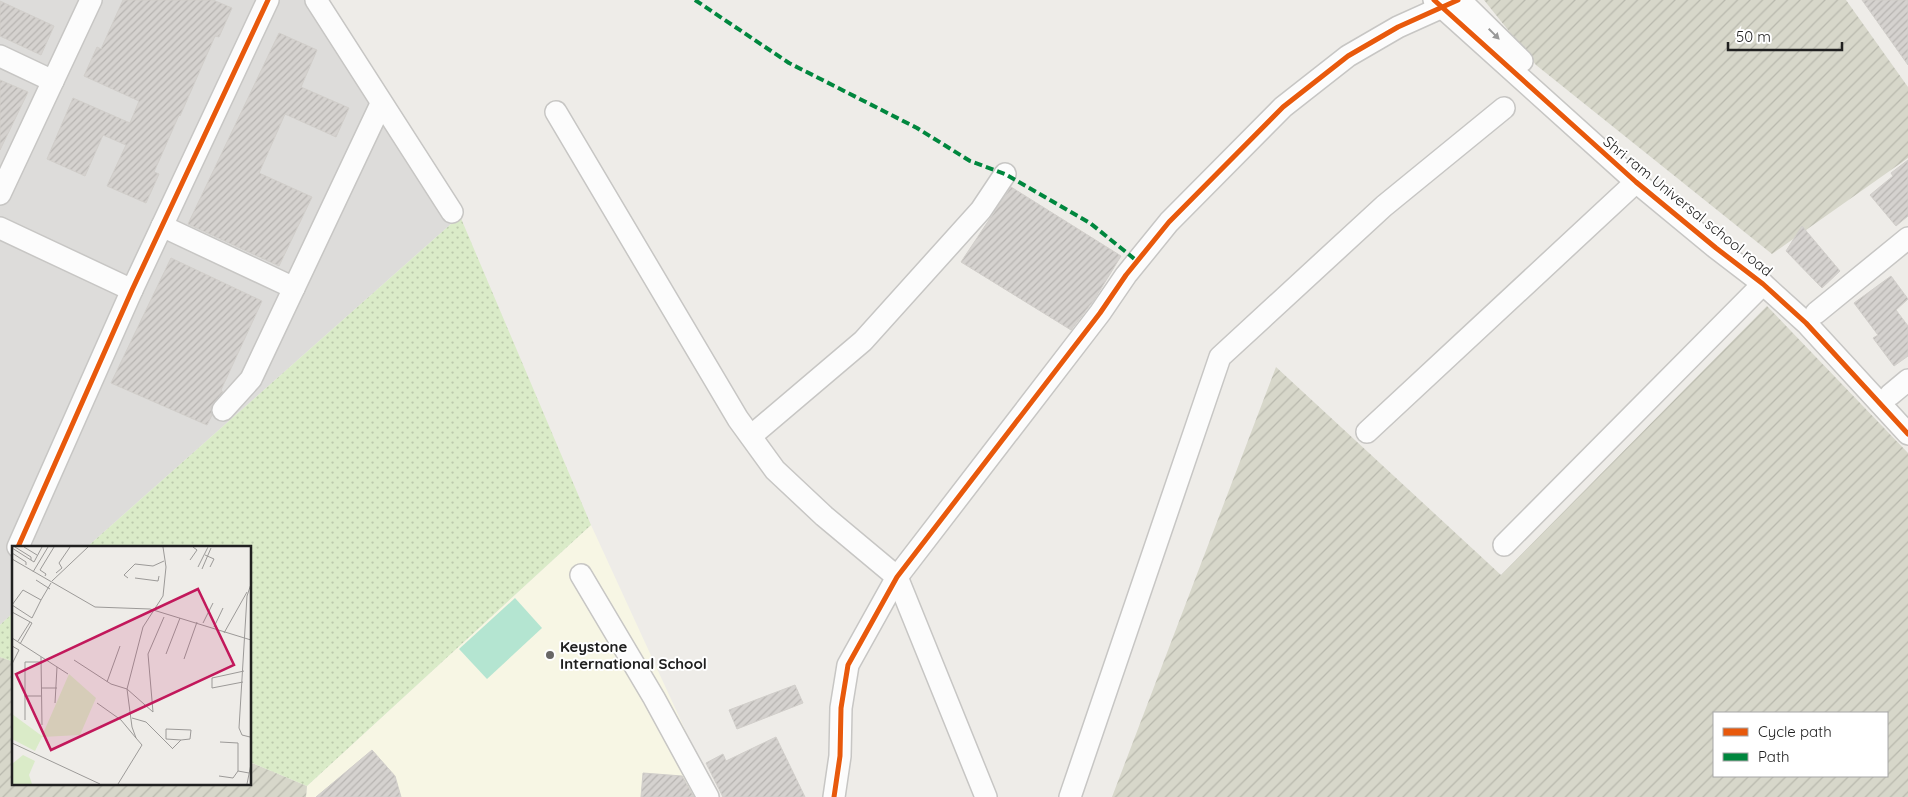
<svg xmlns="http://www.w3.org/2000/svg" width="1908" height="797" font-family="Quicksand,sans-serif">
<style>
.residential{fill:#dddcda}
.education{fill:#f7f6e4}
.construction{fill:url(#construction-furrows);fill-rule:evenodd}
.grass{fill:url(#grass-dots)}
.pitch{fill:#b4e5d1}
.building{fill:url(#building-hatch);stroke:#d1ceca}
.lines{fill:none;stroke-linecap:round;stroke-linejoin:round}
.minor-casing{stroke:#c7c6c4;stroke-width:24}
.minor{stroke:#fcfcfc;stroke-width:21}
.quiet{stroke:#00873e;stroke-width:4;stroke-dasharray:8 4;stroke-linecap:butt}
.cycleway-casing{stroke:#fff;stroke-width:8}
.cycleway{stroke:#e8590c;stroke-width:5}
.oneway{fill:#999}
.poi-dot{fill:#686766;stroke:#fff;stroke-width:2}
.labels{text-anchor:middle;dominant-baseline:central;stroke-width:4;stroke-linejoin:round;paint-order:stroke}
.street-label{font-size:15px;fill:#202020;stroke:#fff}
.poi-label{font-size:15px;font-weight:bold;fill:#202020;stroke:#fff;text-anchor:start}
.inset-road{fill:none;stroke:#9c9a98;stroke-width:1}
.view{fill:#c2185b;fill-opacity:0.15;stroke:#c2185b;stroke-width:2.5}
.inset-edge{fill:none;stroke:#202020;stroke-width:2.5}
</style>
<defs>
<pattern id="construction-furrows" width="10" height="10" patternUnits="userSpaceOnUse" patternTransform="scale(1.25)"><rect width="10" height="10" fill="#d7d7ca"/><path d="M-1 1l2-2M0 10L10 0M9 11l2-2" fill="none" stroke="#b8b8ad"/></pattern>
<pattern id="grass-dots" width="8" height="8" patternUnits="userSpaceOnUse" patternTransform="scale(1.25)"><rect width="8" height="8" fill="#daebc8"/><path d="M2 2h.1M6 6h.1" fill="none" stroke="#bbc9ac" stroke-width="1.8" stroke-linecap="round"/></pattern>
<pattern id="building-hatch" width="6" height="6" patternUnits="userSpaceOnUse" patternTransform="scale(1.25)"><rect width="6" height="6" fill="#d5d2cf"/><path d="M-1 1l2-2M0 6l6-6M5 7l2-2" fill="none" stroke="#b7b4b1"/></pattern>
</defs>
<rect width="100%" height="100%" fill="#eeece8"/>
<!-- residential -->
<path class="residential" d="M 0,0 L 326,0 L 460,216 L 87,547 L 14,547 L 14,612 L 0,625 Z"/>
<!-- education -->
<path class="education" d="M 591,525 L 716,797 L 306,797 L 307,786 Z"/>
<!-- construction -->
<g class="construction">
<path d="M 1484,0 L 1846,0 L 1908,87 L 1908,158 L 1772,254 L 1536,65 Z"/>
<path d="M 1767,306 L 1908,453 L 1908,797 L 1112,797 L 1276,367 L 1501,575 ZM 1887,713 L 1887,776 L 1714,776 L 1714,713 Z"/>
<path d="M 0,657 L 14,662 L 14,783 L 250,783 L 250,762 L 307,786 L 306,797 L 0,797 Z"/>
</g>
<!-- grass -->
<g class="grass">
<path d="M 460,216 L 591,525 L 307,786 L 250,762 L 250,547 L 87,547 Z"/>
<path d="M 14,612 L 14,662 L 0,657 L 0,625 Z"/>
</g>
<!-- pitch -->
<path class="pitch" d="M 515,598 L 542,628 L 487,679 L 459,649 Z"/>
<!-- building -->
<g class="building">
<path d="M 123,0 L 213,0 L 232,8 L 219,37 L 215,36 L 180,116 L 179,115 L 154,172 L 159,174 L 146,203 L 107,186 L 126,145 L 103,135 L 85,176 L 47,159 L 73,98 L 130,123 L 139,101 L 84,76 L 97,47 L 101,49 Z"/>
<path d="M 1862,0 L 1908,0 L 1908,65 Z"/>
<path d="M 0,1 L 54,26 L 41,55 L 0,36 Z"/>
<path d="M 279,33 L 317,50 L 301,87 L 349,108 L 336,137 L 285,114 L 259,173 L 312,197 L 279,266 L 188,224 Z"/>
<path d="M 0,80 L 28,92 L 0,150 Z"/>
<path d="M 1908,160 L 1908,216 L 1896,226 L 1870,195 L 1893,176 L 1891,173 Z"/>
<path d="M 1011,187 L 1121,256 L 1094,300 L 1071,330 L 961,262 Z"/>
<path d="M 1802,226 L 1840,271 L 1822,288 L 1786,251 Z"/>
<path d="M 171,258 L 262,301 L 221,390 L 223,392 L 211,407 L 212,415 L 207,425 L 111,383 Z"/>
<path d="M 1891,276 L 1908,299 L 1896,310 L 1908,326 L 1908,356 L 1894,366 L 1873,338 L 1878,335 L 1854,303 Z"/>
<path d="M 795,685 L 803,703 L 737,729 L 729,710 Z"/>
<path d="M 776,737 L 805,797 L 723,797 L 706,763 L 723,754 L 726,761 Z"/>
<path d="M 372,750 L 395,776 L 401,797 L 316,797 Z"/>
<path d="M 643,773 L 682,776 L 694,797 L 641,797 Z"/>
</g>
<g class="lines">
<!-- minor casing -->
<g class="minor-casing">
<g id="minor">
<path d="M 316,0 L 452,212"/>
<path d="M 1434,0 L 1636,182 L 1716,248 L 1763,284 L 1806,323 L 1908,434"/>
<path d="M 1460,0 L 1522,61"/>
<path d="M 0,56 L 53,81"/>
<path d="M 556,112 L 738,419 L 775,470 L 824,516 L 897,577 L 986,797"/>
<path d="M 0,194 L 91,0"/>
<path d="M 162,226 L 294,288"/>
<path d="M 0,228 L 132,290"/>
<path d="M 1816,313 L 1908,238"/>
<path d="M 1890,395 L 1908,380"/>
<path d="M 223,410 L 251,379 L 381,104"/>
<path d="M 1367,432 L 1636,182"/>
<path d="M 751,436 L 863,341 L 981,210 L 1005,174"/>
<path d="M 1504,545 L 1763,284"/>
<path d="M 18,547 L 132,290 L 268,0"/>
<path d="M 581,575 L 654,698 L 708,797"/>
<path d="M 834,797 L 840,756 L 841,708 L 848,665 L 897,577 L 1100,313 L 1126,275 L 1169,222 L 1283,107 L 1348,56 L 1398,27 L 1458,0"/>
<path d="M 1070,797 L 1220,357 L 1384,206 L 1504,108"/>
</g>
</g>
<!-- minor -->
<use href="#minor" class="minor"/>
<!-- quiet -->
<path class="quiet" d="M 695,0 L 789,63 L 917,128 L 970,161 L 1005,174 L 1090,223 L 1137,261"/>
<!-- cycleway casing -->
<g class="cycleway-casing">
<g id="cycleway">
<path d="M 1434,0 L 1636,182 L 1716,248 L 1763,284 L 1806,323 L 1908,434"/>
<path d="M 18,547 L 132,290 L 268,0"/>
<path d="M 834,797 L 840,756 L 841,708 L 848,665 L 897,577 L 1100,313 L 1126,275 L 1169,222 L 1283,107 L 1348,56 L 1398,27 L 1458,0"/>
</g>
</g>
<!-- cycleway -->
<use href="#cycleway" class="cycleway"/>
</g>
<!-- one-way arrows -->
<defs><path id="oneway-solid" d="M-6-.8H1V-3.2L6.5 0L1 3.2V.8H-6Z" transform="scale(1.25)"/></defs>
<use class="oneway" href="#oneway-solid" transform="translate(1494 34) rotate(45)"/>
<!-- markers -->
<circle class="poi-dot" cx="550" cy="655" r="5"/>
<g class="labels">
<!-- street labels -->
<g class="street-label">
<text transform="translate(1688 206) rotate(39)">Shri ram Universal school road</text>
</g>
<!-- poi labels -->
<g class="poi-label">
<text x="560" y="646">Keystone<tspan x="560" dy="17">International School</tspan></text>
</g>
</g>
<!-- overview -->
<g transform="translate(12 546)">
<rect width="239" height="239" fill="#eeece8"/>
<path d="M 57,128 L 84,152 L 68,189 L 30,191 L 23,205 L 0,193 L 0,168 L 30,190 ZM 11,209 L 23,215 L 17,229 L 20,238 L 0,238 L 0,218 Z" fill="#daebc8"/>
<path class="inset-road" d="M 3,1 L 19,11 L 19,14M 12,1 L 25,9M 0,2 L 22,16 L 30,1M 0,7 L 14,16 L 14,19M 193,9 L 202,13 L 198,21M 0,13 L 83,61 L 138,63 L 239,94M 178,14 L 185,4 L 181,1M 186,21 L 196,1M 190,23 L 199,2M 21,26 L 36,1M 44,27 L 50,22 L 47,17 L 58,1M 33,30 L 34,28 L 28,24 L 42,1M 116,32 L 112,29 L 123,18 L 141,20 L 152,15M 123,32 L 146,35 L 147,30M 24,34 L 38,43M 40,35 L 76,1M 0,59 L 11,44 L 29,54 L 39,37M 0,59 L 20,72 L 29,54M 0,66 L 20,77 L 8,98M 191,77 L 201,57M 202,81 L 211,62M 212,87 L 235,46M 0,92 L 56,128M 6,95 L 18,76M 0,100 L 7,104 L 0,118M 239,101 L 239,117M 154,108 L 168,72M 29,111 L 30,179M 172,113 L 185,76M 62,114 L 99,138 L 115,143 L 141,166 L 136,108 L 152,71M 95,136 L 108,100M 231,136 L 200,142 L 200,132 L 232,125M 29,142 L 45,142M 12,150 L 29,150M 43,157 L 45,121M 85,157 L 109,174 L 124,192M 120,172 L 134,176 L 161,203M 13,174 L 13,116 L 29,116M 238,191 L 230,189 L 227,182 L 235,50 L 239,38M 208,196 L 226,197 L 226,225M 0,197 L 88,238M 161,202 L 169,194 L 178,193 L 179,184 L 154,183 L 154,193 L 169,194M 207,230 L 221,232 L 226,225 L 237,227M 106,238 L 130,199 L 124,192 L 120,181 L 115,143 L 131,81 L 151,50 L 154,21 L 151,1M 235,238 L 239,218"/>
<path class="view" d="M 186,43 L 222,119 L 39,204 L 4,128 Z"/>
<rect width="239" height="239" class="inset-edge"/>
</g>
<!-- legend -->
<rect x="1713" y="712" width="175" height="65" fill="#ffffff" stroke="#a6a6a6"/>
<rect x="1723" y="728" width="25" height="8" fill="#e8590c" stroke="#a6a6a6"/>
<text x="1758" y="737" font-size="15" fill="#202020">Cycle path</text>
<rect x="1723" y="753" width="25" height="8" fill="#00873e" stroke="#a6a6a6"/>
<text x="1758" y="762" font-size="15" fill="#202020">Path</text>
<!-- scale -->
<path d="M1728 42v8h114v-8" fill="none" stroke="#202020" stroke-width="2.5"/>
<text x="1736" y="42" font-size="15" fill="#202020" stroke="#ffffff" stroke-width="4" paint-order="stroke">50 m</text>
</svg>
